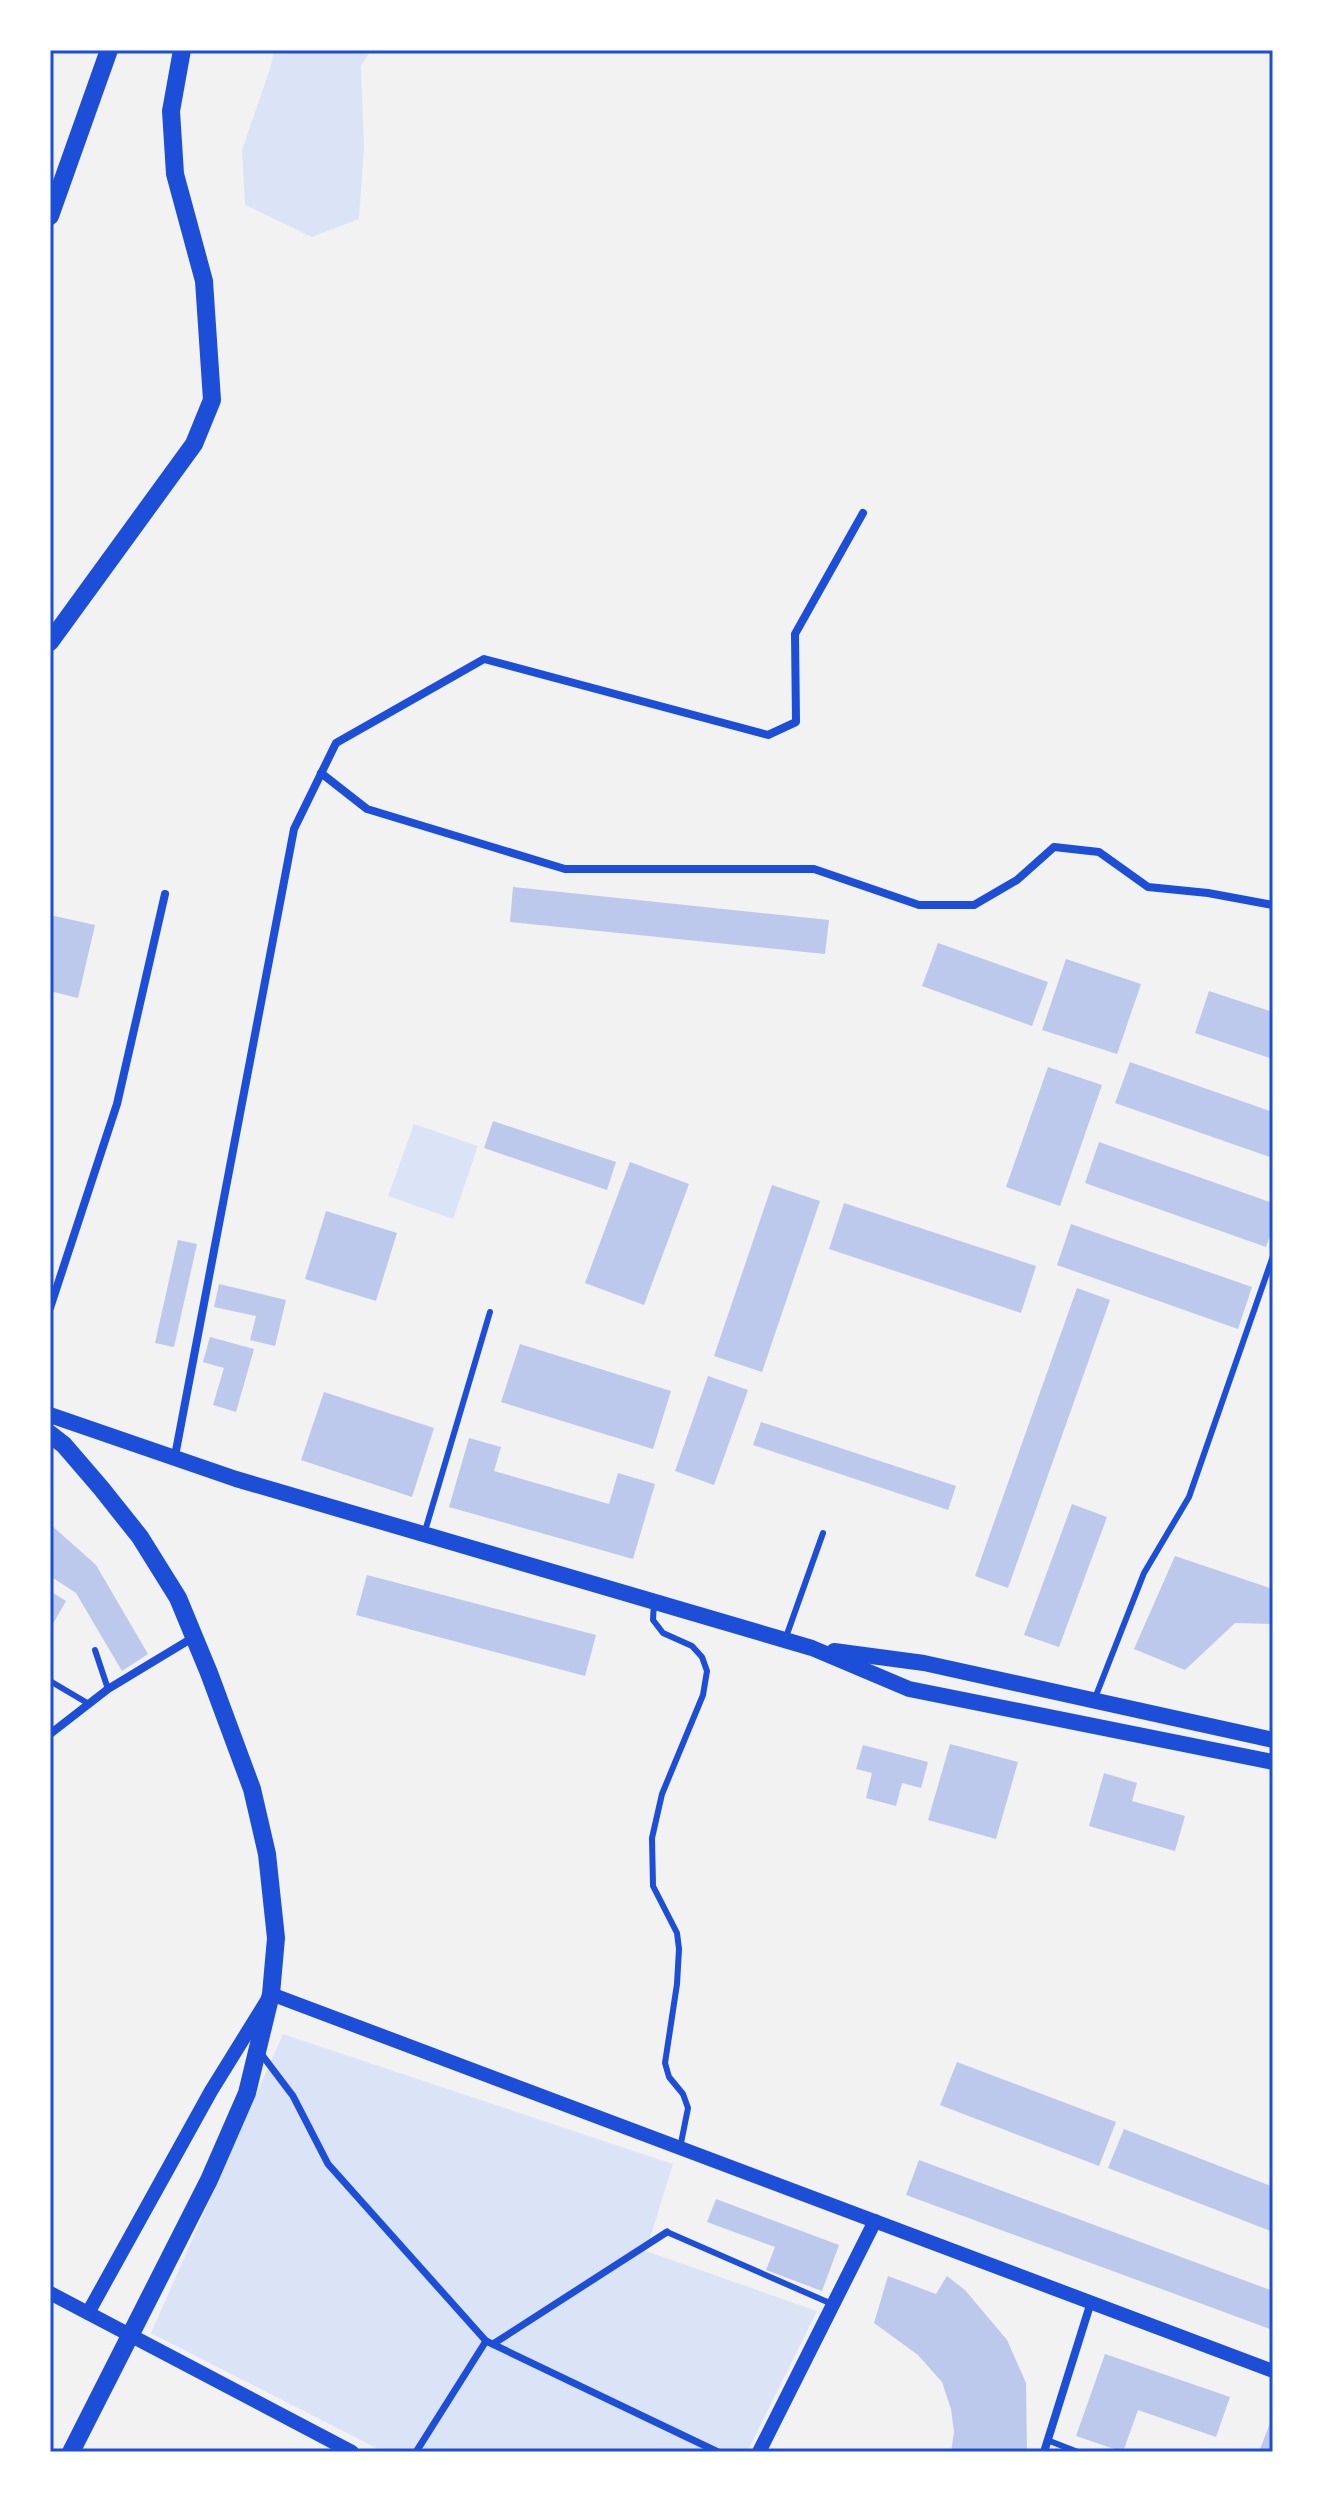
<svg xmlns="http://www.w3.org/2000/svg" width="1323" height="2502" font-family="Rubik,sans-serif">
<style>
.green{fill:#dbe4f7}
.building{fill:#bdc9ec}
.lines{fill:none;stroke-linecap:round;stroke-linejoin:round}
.service{stroke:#1d4ed8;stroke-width:6}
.pedestrian{stroke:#1d4ed8;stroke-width:7}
.minor{stroke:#1d4ed8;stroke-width:8}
.tertiary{stroke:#1d4ed8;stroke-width:14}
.secondary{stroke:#1d4ed8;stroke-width:16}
.primary{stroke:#1d4ed8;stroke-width:18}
.neatline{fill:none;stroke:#1d4ed8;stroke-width:3}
</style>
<rect width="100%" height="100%" fill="#f2f2f2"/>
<!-- green -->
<g class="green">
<path d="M 274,50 L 371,50 L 361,66 L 364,147 L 359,219 L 312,237 L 245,205 L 242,150 L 271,66 Z"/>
<path d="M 414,1124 L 478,1146 L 453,1219 L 388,1196 Z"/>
<path d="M 283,2034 L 673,2164 L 646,2251 L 817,2311 L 747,2452 L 384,2452 L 151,2333 Z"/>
</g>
<!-- building -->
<g class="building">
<path d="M 513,887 L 829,920 L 825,954 L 510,922 Z"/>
<path d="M 50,915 L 95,925 L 78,998 L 50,991 Z"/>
<path d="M 938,943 L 1048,982 L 1032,1026 L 922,986 Z"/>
<path d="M 1066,959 L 1141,984 L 1117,1054 L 1042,1030 Z"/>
<path d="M 1209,991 L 1273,1012 L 1273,1059 L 1195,1033 Z"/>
<path d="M 1130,1062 L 1273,1112 L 1273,1158 L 1115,1103 Z"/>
<path d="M 1048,1067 L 1102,1085 L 1060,1206 L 1006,1187 Z"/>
<path d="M 493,1121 L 616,1162 L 607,1190 L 484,1148 Z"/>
<path d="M 1099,1142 L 1273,1203 L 1273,1227 L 1266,1247 L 1085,1183 Z"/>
<path d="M 630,1162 L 689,1184 L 644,1305 L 585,1283 Z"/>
<path d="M 772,1185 L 820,1201 L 762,1372 L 714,1356 Z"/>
<path d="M 844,1203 L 1036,1266 L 1021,1313 L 829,1249 Z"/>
<path d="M 326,1211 L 397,1233 L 376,1301 L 305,1279 Z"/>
<path d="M 1071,1224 L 1252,1287 L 1238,1329 L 1057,1265 Z"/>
<path d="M 178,1240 L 197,1244 L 174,1347 L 155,1343 Z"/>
<path d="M 219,1284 L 286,1300 L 275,1346 L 250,1340 L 256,1316 L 214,1307 Z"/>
<path d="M 1077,1288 L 1110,1300 L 1008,1588 L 975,1576 Z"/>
<path d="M 210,1337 L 254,1349 L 236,1412 L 213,1405 L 224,1368 L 203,1362 Z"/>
<path d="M 520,1344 L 671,1391 L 653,1449 L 501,1402 Z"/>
<path d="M 708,1376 L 748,1390 L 714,1485 L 675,1471 Z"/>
<path d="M 324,1392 L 434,1428 L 412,1497 L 301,1460 Z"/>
<path d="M 761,1422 L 956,1486 L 948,1510 L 753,1445 Z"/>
<path d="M 469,1438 L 501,1447 L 494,1471 L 609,1504 L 618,1473 L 655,1484 L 633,1559 L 449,1507 Z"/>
<path d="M 1072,1504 L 1107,1517 L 1059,1647 L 1024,1635 Z"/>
<path d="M 50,1524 L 96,1565 L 148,1654 L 122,1671 L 76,1593 L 50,1576 Z"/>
<path d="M 1175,1556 L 1273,1589 L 1271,1624 L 1235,1623 L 1185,1670 L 1134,1649 Z"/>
<path d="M 367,1575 L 596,1635 L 585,1676 L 356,1615 Z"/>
<path d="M 50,1591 L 66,1601 L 50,1629 Z"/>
<path d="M 950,1744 L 1018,1762 L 996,1839 L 928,1820 Z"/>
<path d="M 863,1745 L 928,1762 L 921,1788 L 902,1783 L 896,1806 L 866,1798 L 872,1773 L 856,1769 Z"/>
<path d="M 1104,1773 L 1137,1783 L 1132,1801 L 1185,1816 L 1175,1851 L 1089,1826 Z"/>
<path d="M 957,2062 L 1116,2122 L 1099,2166 L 940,2105 Z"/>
<path d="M 1124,2129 L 1273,2187 L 1273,2232 L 1108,2168 Z"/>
<path d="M 919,2160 L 1273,2291 L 1273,2330 L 906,2195 Z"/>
<path d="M 716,2199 L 839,2245 L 822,2291 L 766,2270 L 775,2247 L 707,2222 Z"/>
<path d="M 888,2276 L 936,2294 L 947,2276 L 965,2290 L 1007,2340 L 1026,2383 L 1027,2452 L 951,2452 L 954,2432 L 951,2409 L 942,2382 L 918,2355 L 874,2323 Z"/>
<path d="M 1105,2354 L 1230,2397 L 1216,2437 L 1138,2410 L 1123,2452 L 1076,2436 Z"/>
<path d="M 1273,2415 L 1273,2452 L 1259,2452 Z"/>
</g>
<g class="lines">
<!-- service -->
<g class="service">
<path d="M 425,1531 L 490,1312"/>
<path d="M 654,1602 L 653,1620 L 663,1633 L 692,1646 L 702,1657 L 707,1671 L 703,1695 L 662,1794 L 652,1838 L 653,1886 L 677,1933 L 679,1949 L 677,1984 L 665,2063 L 669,2077 L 683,2094 L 688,2108 L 680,2148"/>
<path d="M 786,1637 L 823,1533"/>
<path d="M 95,1650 L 108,1689"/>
<path d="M 50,1681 L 89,1704"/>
<path d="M 1095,1698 L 1144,1573 L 1189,1497 L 1273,1256"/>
<path d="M 667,2232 L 832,2304"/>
<path d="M 1047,2440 L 1078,2452"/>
</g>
<!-- pedestrian -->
<g class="pedestrian">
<path d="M 259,2051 L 293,2096 L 328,2164 L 486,2341 L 718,2452"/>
<path d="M 493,2344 L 667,2232"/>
<path d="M 416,2452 L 486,2341"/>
</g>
<!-- minor -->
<g class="minor">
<path d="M 321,773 L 367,809 L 565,869 L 814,869 L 919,905 L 974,905 L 1017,880 L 1054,847 L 1099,852 L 1148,887 L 1208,893 L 1273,905"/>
<path d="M 50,1308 L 117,1104 L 165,894"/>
<path d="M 175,1456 L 294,829 L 336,743 L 484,659 L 768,735 L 796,722 L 795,634 L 863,513"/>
<path d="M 50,1734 L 108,1689 L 194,1637"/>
<path d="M 1044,2452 L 1091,2302"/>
</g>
<!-- tertiary -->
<g class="tertiary">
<path d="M 50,2293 L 352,2452"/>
<path d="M 88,2313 L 211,2091 L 271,1994 L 1273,2371"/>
<path d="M 759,2452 L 875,2221"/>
</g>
<!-- secondary -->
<g class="secondary">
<path d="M 50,1415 L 236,1479 L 812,1648 L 909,1689 L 1273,1762"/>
<path d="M 834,1651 L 924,1663 L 1273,1740"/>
</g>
<!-- primary -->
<g class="primary">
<path d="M 50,216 L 109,50"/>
<path d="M 50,642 L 194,444 L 212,400 L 204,281 L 175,174 L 171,111 L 182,50"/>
<path d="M 50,1434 L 64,1445 L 101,1488 L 140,1537 L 178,1598 L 209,1673 L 252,1789 L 267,1854 L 276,1938 L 271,1994 L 247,2093 L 209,2180 L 71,2452"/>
</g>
</g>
<!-- border -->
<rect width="1323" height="2502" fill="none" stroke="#ffffff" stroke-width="104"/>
<rect x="52" y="52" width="1219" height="2398" class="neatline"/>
</svg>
